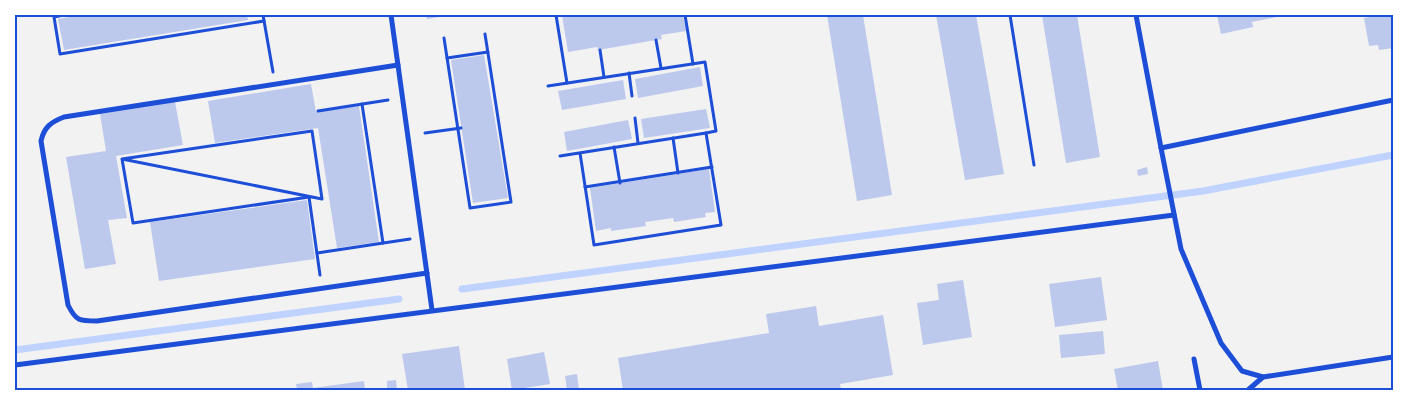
<svg xmlns="http://www.w3.org/2000/svg" width="1408" height="405" font-family="Inter,sans-serif">
<style>
.lines{fill:none;stroke-linecap:round;stroke-linejoin:round}
.stream{stroke:#bfd3fe;stroke-width:7}
.building{fill:#bdc9ec}
.path{stroke:#1d4ed8;stroke-width:3}
.minor{stroke:#1d4ed8;stroke-width:5}
.neatline{fill:none;stroke:#1d4ed8;stroke-width:2}
</style>
<rect width="100%" height="100%" fill="#f2f2f2"/>
<g class="lines">
<!-- stream -->
<g class="stream">
<path d="M 462,289 L 1203,191 L 1393,155"/>
<path d="M 15,350 L 399,299"/>
</g>
</g>
<!-- building -->
<g class="building">
<path d="M 81,15 L 247,15 L 248,20 L 64,50 L 58,19 Z"/>
<path d="M 426,15 L 445,15 L 445,16 L 427,19 Z"/>
<path d="M 562,15 L 683,15 L 686,31 L 661,35 L 662,39 L 598,50 L 597,47 L 568,52 Z"/>
<path d="M 827,15 L 863,15 L 892,195 L 857,201 Z"/>
<path d="M 936,15 L 976,15 L 1004,174 L 965,180 Z"/>
<path d="M 1042,15 L 1077,15 L 1100,157 L 1066,163 Z"/>
<path d="M 1217,15 L 1276,15 L 1277,17 L 1252,22 L 1253,27 L 1221,34 Z"/>
<path d="M 1380,15 L 1393,15 L 1393,48 L 1379,50 L 1378,45 L 1369,46 L 1364,18 Z"/>
<path d="M 484,55 L 508,198 L 473,203 L 451,60 Z"/>
<path d="M 700,67 L 703,86 L 638,98 L 635,79 Z"/>
<path d="M 623,80 L 626,99 L 562,110 L 558,91 Z"/>
<path d="M 311,84 L 316,112 L 359,106 L 379,242 L 337,248 L 318,128 L 215,143 L 208,101 Z"/>
<path d="M 175,102 L 183,145 L 116,156 L 127,218 L 108,220 L 116,264 L 85,269 L 66,157 L 106,151 L 100,114 Z"/>
<path d="M 706,109 L 710,128 L 644,138 L 641,119 Z"/>
<path d="M 628,120 L 632,139 L 567,151 L 564,132 Z"/>
<path d="M 1147,167 L 1148,174 L 1138,176 L 1137,170 Z"/>
<path d="M 709,169 L 715,212 L 705,213 L 706,217 L 674,222 L 673,218 L 645,222 L 646,226 L 611,231 L 611,228 L 596,231 L 590,188 Z"/>
<path d="M 307,200 L 315,259 L 159,281 L 150,222 Z"/>
<path d="M 1101,277 L 1107,320 L 1055,327 L 1049,284 Z"/>
<path d="M 963,280 L 972,337 L 923,345 L 917,303 L 939,300 L 937,284 Z"/>
<path d="M 816,306 L 819,326 L 883,315 L 893,375 L 840,384 L 841,390 L 688,390 L 687,388 L 674,390 L 623,390 L 618,358 L 769,333 L 766,314 Z"/>
<path d="M 1103,331 L 1105,354 L 1061,358 L 1059,335 Z"/>
<path d="M 459,346 L 465,390 L 408,390 L 402,354 Z"/>
<path d="M 544,352 L 550,384 L 512,390 L 507,359 Z"/>
<path d="M 1158,361 L 1163,390 L 1118,390 L 1114,369 Z"/>
<path d="M 577,374 L 579,390 L 567,390 L 565,376 Z"/>
<path d="M 396,380 L 397,390 L 387,390 L 387,381 Z"/>
<path d="M 364,381 L 365,390 L 297,390 L 296,384 L 312,382 L 313,388 Z"/>
</g>
<g class="lines">
<!-- path -->
<g class="path">
<path d="M 64,15 L 54,17 L 60,54 L 264,21"/>
<path d="M 263,15 L 273,72"/>
<path d="M 556,15 L 567,83"/>
<path d="M 685,15 L 693,64"/>
<path d="M 1010,15 L 1034,165"/>
<path d="M 444,38 L 470,208 L 511,202 L 485,34"/>
<path d="M 656,40 L 661,68"/>
<path d="M 600,50 L 604,77"/>
<path d="M 447,58 L 488,52"/>
<path d="M 629,73 L 632,96"/>
<path d="M 548,86 L 705,62 L 716,131 L 706,133"/>
<path d="M 362,104 L 383,243"/>
<path d="M 318,111 L 388,100"/>
<path d="M 635,118 L 638,143"/>
<path d="M 425,133 L 461,128"/>
<path d="M 673,138 L 678,173"/>
<path d="M 614,147 L 620,183"/>
<path d="M 560,156 L 706,133 L 721,225 L 594,245 L 580,153"/>
<path d="M 122,159 L 322,199 L 312,131 L 122,159 L 133,223 L 309,197 L 320,275"/>
<path d="M 585,187 L 712,167"/>
<path d="M 317,253 L 410,239"/>
</g>
<!-- minor -->
<g class="minor">
<path d="M 391,15 L 432,310"/>
<path d="M 1136,15 L 1161,148 L 1393,100"/>
<path d="M 398,65 L 64,117 C 51,122 44,127 41,141 L 68,305 C 76,321 79,321 97,321 L 427,273"/>
<path d="M 1161,148 L 1181,249 L 1221,343 L 1242,371 L 1263,377 L 1248,390"/>
<path d="M 1194,359 L 1200,390"/>
<path d="M 15,365 L 1174,215"/>
<path d="M 1263,377 L 1393,357"/>
</g>
</g>
<!-- border -->
<rect width="1408" height="405" fill="none" stroke="#ffffff" stroke-width="32"/>
<rect x="16" y="16" width="1376" height="373" class="neatline"/>
</svg>
